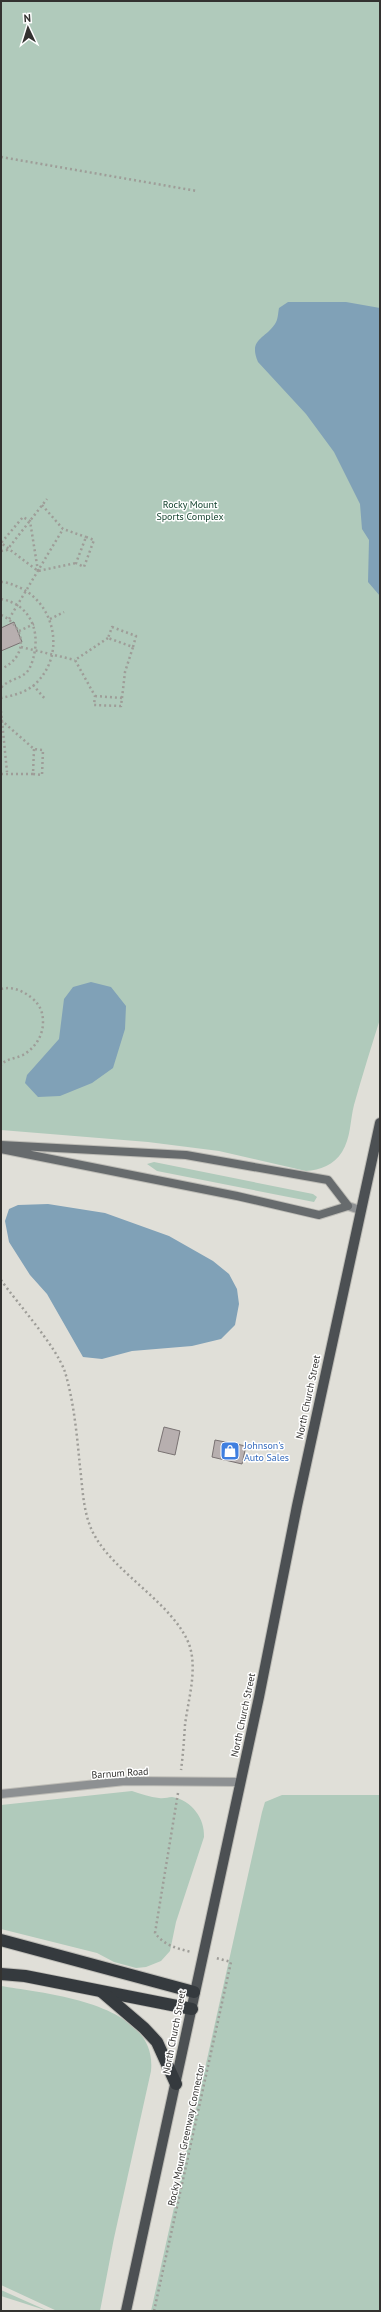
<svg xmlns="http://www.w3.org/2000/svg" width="381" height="2312" font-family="'PT Sans',sans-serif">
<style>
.green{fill:#b0cabb}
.water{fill:#80a1b7}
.building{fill:#b7afaf;stroke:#797272}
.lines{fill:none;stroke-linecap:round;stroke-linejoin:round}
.street-casing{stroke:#bdbcb6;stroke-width:10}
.secondary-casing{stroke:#bdbcb6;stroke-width:10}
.primary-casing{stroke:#bdbcb6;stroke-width:12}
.highway-casing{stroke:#bdbcb6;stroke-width:14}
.path{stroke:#9e9d98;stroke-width:2.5;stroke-dasharray:2 3;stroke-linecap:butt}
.street{stroke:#8d9092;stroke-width:8}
.secondary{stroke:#676b6d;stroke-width:8}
.primary{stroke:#4c5053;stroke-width:10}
.highway{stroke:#353a3e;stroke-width:12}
.labels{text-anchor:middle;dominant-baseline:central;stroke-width:3;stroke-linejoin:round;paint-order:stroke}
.park-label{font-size:10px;fill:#0d3d28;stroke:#fff}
.street-label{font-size:10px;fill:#333230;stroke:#fff}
.shop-label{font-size:10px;fill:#366cbe;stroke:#fff;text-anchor:start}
</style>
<rect width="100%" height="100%" fill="#e0dfd8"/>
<!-- green -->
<g class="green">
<path d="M 1,1 L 380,1 L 380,1019 C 371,1048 362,1076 354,1105 C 350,1120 351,1138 342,1152 C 334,1165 320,1170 306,1171 L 219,1151 L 148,1142 L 1,1130 Z"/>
<path d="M 154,1162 L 313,1194 L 317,1197 L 314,1202 L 157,1171 L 147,1164 Z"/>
<path d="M 132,1791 C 141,1794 150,1797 159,1798 C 164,1799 168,1797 172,1797 C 192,1800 205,1819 204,1837 L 176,1922 L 170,1951 L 161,1961 L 146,1967 L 136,1968 L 114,1962 L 97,1953 L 1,1929 L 1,1805 Z"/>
<path d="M 282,1795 L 380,1795 L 380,2311 L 151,2311 L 262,1812 L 265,1802 Z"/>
<path d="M 1,1986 C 48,1994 158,2003 151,2071 L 114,2238 L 100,2311 L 57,2311 L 1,2285 Z"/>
<path d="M 1,2290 L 48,2311 L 1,2296 Z"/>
</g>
<!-- water -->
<g class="water">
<path d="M 288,302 L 346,302 L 380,308 L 380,596 L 368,582 L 369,540 L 362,529 L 360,504 L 334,452 L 306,414 L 258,362 C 248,339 265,339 275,324 C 278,320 278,313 279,308 Z"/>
<path d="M 91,982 L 111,987 L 126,1006 L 125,1029 L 113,1068 L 92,1083 L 60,1096 L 38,1097 L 25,1083 L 27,1075 L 59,1039 L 64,999 L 73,987 Z"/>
<path d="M 48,1204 L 105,1213 L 169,1236 L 213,1261 L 229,1274 L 237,1289 L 239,1304 L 235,1325 L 221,1339 L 192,1346 L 132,1351 L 102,1359 L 83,1357 L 47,1294 L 30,1275 L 9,1242 L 5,1221 L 9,1209 L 18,1205 Z"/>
</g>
<!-- building -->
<g class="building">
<path d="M 14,622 L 22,642 L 1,651 L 1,628 Z"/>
<path d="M 164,1427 L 180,1431 L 175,1455 L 158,1451 Z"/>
<path d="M 215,1440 L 246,1446 L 242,1464 L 212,1457 Z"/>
</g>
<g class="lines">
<!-- street casing -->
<g class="street-casing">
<g id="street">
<path d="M 348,1206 L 360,1210"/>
<path d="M 1,1794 L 125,1781 L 240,1782"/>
</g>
</g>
<!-- secondary casing -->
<g class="secondary-casing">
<path id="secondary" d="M 1,1145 L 186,1155 L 328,1180 L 348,1206 L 319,1215 L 237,1196 L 1,1149"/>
</g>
<!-- primary casing -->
<g class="primary-casing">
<path id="primary" d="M 126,2311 L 259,1697 L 297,1506 L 380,1123"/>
</g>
<!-- highway casing -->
<g class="highway-casing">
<g id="highway">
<path d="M 1,1940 L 194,1992"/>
<path d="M 1,1974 L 25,1976 L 192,2009"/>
<path d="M 102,1992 L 144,2028 L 157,2042 L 176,2084"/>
</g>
</g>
<!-- path -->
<g class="path">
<path d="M 1,157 L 197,191"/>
<path d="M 42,505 L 63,529 L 86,537"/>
<path d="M 86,537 L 94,540 L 84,567 L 76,563 Z"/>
<path d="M 1,551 L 7,550 L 47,499"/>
<path d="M 38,571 L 30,521 L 23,517 L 1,543 L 38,571 L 76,563"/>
<path d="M 1,582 C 6,582 11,584 16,586 C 53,600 66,650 39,680 C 29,692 15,695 1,698"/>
<path d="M 1,599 C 29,604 40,629 34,655 C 33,660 31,667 27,672 C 20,679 7,680 1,688"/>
<path d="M 1,615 C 27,627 28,657 1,669"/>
<path d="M 9,619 L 63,529"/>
<path d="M 50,619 L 64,612"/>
<path d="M 112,627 L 136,636 L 133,647 L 108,638 Z"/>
<path d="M 19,631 L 34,624"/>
<path d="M 21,647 L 75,660"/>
<path d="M 33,685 L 46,700"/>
<path d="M 95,696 L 122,698 L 121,706 L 94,705 L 95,696 L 75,660 L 108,638"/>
<path d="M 122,698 L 125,672 L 133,647"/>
<path d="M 1,711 L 7,772"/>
<path d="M 1,720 L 34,749 L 43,750 L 42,775 L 33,774 L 34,749"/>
<path d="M 1,774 L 33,774"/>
<path d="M 1,989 C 13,986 23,991 32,998 C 40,1005 43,1012 43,1022 C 43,1036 35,1048 23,1055 C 15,1059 7,1058 1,1065"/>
<path d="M 1,1280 C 18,1304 56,1346 65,1372 C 74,1402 77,1436 80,1467 C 83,1491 83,1517 96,1538 C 118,1575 173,1604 189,1644 C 198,1669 188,1700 185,1725 C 184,1740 183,1755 181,1770"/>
<path d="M 178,1793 L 155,1933 C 165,1946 176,1948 191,1952"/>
<path d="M 154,2311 L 231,1962 L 216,1958"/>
</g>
<!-- street -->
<use href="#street" class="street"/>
<!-- secondary -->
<use href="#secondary" class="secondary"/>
<!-- primary -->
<use href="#primary" class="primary"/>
<!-- highway -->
<use href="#highway" class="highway"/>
</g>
<!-- icons -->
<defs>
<g id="shop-square" transform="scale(1)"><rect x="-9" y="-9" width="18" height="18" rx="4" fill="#3f7fe0" stroke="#fff"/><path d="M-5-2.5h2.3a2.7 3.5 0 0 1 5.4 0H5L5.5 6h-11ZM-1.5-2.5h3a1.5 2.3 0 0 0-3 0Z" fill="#fff"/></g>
</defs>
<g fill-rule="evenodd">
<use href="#shop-square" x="230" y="1451"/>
</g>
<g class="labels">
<!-- park labels -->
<g class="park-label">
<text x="190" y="504">Rocky Mount<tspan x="190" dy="12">Sports Complex</tspan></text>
</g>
<!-- street labels -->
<g class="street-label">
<text transform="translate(308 1397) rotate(-78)">North Church Street</text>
<text transform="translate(243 1715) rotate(-78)">North Church Street</text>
<text transform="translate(120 1773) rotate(-4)">Barnum Road</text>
<text transform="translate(174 2032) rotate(-79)">North Church Street</text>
<text transform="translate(186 2135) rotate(-78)">Rocky Mount Greenway Connector</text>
</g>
<!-- shop labels -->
<g class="shop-label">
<text x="244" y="1445">Johnson's<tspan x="244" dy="12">Auto Sales</tspan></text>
</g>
</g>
<!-- border -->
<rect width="381" height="2312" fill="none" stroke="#333230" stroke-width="4"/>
<!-- north arrow -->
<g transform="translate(28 28) rotate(356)" stroke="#ffffff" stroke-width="3" paint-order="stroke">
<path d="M0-3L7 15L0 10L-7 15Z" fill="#333230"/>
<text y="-6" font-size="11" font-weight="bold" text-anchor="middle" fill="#333230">N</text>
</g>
</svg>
